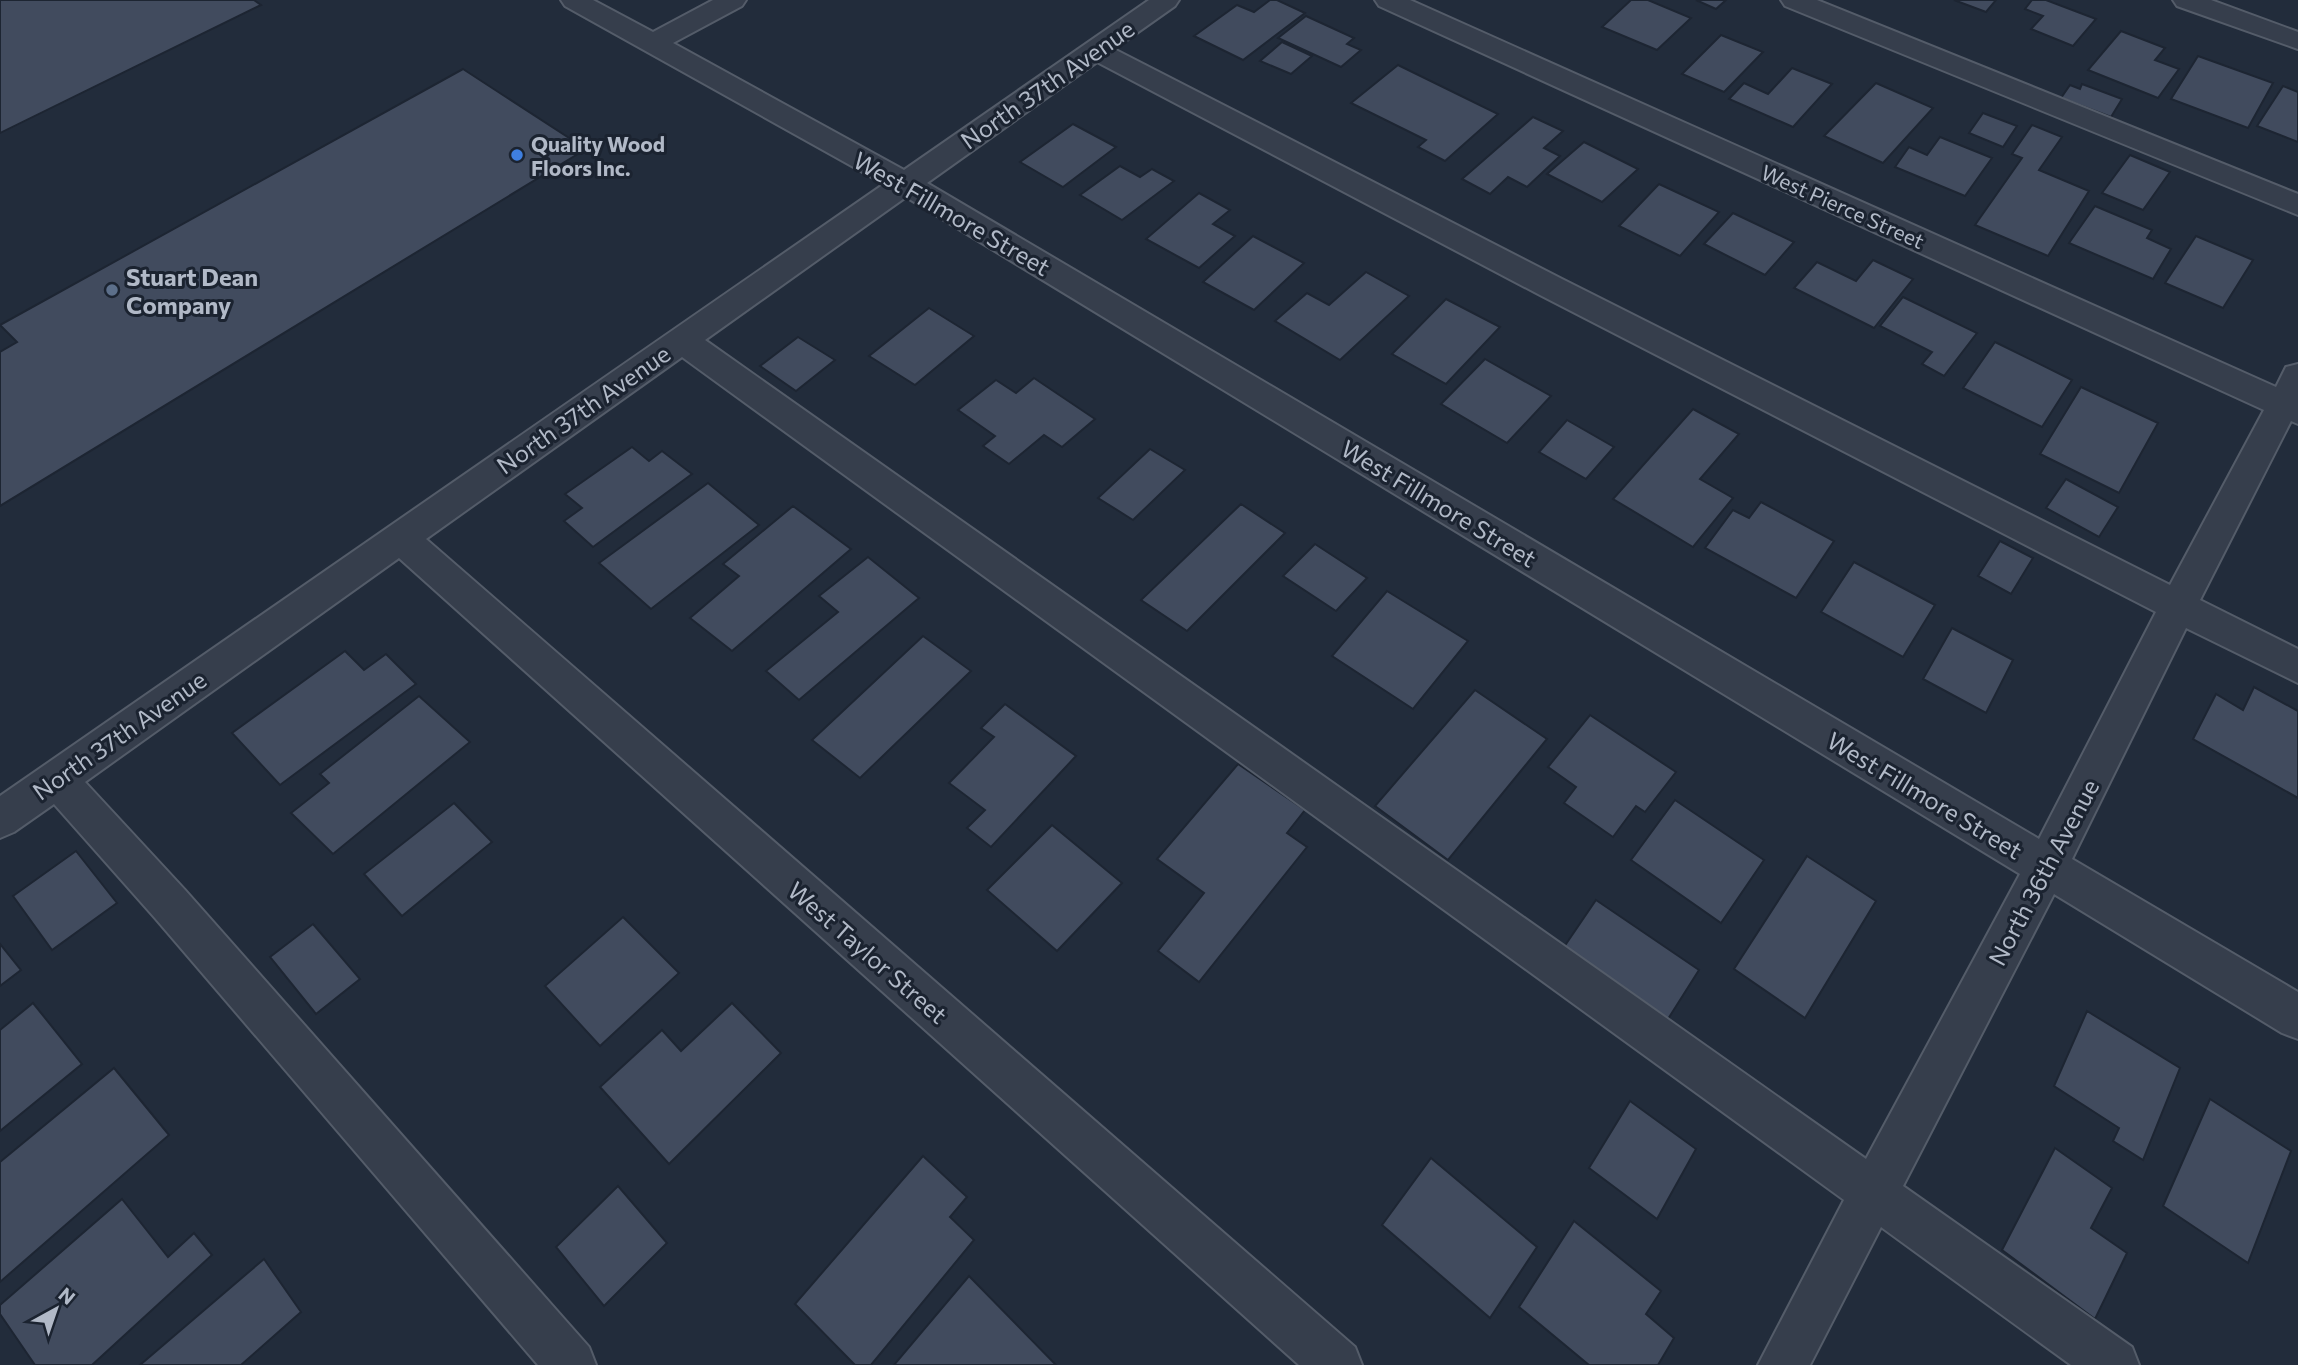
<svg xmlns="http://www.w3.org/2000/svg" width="2298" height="1365" font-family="Commissioner,sans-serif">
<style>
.building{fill:#414b5e;stroke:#1d2532;stroke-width:2}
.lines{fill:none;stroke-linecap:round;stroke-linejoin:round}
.minor-casing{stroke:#545c69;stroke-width:4}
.minor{fill:#363e4c;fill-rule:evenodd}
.shop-dot{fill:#3f7fe0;stroke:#1b2330;stroke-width:2.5}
.service-dot{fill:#5c6f8a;stroke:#1b2330;stroke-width:2.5}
.labels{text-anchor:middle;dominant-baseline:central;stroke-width:6;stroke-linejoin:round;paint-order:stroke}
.far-poi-label{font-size:21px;font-weight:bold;fill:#b1b9c7;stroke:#1b2330;text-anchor:start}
.far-street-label{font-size:21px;fill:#b1b9c7;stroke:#1b2330}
.street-label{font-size:24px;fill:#b1b9c7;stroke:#1b2330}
.poi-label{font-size:24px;font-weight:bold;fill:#b1b9c7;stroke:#1b2330;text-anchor:start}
</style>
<rect width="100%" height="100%" fill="#222c3b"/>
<!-- building -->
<g class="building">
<path d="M 0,0 L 254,0 L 261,5 L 0,133 Z"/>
<path d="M 1270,0 L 1277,0 L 1305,13 L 1243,60 L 1194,36 L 1237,5 L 1254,12 Z"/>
<path d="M 1631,0 L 1648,0 L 1691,18 L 1657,50 L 1602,27 Z"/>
<path d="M 1696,0 L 1726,0 L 1716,9 Z"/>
<path d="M 1954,0 L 1996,0 L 1986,12 Z"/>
<path d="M 2032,0 L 2046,0 L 2096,19 L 2073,46 L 2031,29 L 2043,16 L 2025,9 Z"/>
<path d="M 1306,16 L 1354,38 L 1347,44 L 1361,50 L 1341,67 L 1278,38 Z"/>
<path d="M 2121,31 L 2165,48 L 2155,60 L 2179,69 L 2158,98 L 2088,70 Z"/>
<path d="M 1721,35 L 1763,52 L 1724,92 L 1682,74 Z"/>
<path d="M 1282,42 L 1312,56 L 1291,74 L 1260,61 Z"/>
<path d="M 2198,56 L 2273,83 L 2248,128 L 2171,99 Z"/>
<path d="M 1398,65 L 1498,114 L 1445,161 L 1418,147 L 1426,140 L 1351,103 Z"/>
<path d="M 1792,68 L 1832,84 L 1793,127 L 1729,99 L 1744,83 L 1768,94 Z"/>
<path d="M 463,69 L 586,149 L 0,506 L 0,352 L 17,342 L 0,325 Z"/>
<path d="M 1876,83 L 1933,108 L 1883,163 L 1824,136 Z"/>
<path d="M 2082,84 L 2122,99 L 2111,117 L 2061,98 L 2070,85 L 2080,89 Z"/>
<path d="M 2283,86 L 2298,92 L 2298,142 L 2257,126 Z"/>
<path d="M 1983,113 L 2017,126 L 2003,147 L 1969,133 Z"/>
<path d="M 1533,117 L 1563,131 L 1544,148 L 1560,156 L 1527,187 L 1508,177 L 1490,194 L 1462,179 Z"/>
<path d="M 1073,124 L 1116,147 L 1063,187 L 1020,162 Z"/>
<path d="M 2032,125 L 2062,137 L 2039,170 L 2089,191 L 2048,256 L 1975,225 L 2022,158 L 2012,154 Z"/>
<path d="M 1940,137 L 1992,158 L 1965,196 L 1895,167 L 1909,147 L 1927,155 Z"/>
<path d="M 1584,142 L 1638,169 L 1602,202 L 1547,174 Z"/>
<path d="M 2130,155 L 2170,172 L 2143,210 L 2102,193 Z"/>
<path d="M 1120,166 L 1140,177 L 1152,169 L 1174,181 L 1122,220 L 1080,195 Z"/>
<path d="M 1659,184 L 1719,212 L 1680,256 L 1619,226 Z"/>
<path d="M 1199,193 L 1230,210 L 1213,224 L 1235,236 L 1199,268 L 1146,239 Z"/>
<path d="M 2095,206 L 2152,230 L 2147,238 L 2171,249 L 2153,279 L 2069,243 Z"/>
<path d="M 1733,213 L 1794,242 L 1765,275 L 1704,244 Z"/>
<path d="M 1253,236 L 1304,263 L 1254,310 L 1203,282 Z"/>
<path d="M 2196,236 L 2253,260 L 2223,308 L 2165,283 Z"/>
<path d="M 1873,260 L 1913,279 L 1874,328 L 1794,288 L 1817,262 L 1856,281 Z"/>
<path d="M 1366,272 L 1409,296 L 1340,360 L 1275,321 L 1307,293 L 1329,305 Z"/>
<path d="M 1903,297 L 1977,333 L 1944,376 L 1922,364 L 1932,352 L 1880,326 Z"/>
<path d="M 1446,299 L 1500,327 L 1446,384 L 1392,354 Z"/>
<path d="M 929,308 L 974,336 L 915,385 L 869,356 Z"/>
<path d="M 798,337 L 835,360 L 796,391 L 760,366 Z"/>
<path d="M 1995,342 L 2072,380 L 2042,427 L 1963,388 Z"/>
<path d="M 1485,359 L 1551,396 L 1507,443 L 1441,404 Z"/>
<path d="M 1034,378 L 1095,419 L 1062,447 L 1044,435 L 1009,464 L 983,446 L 995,436 L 958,410 L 996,380 L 1016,393 Z"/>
<path d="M 2081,387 L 2158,423 L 2119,493 L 2040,454 Z"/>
<path d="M 1693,409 L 1739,434 L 1700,479 L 1733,498 L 1693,547 L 1613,499 Z"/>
<path d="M 1567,420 L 1614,447 L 1586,479 L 1539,452 Z"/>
<path d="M 632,447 L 649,461 L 662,451 L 692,474 L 593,547 L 564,521 L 582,508 L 565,494 Z"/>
<path d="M 1150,449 L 1185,470 L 1133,520 L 1098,498 Z"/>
<path d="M 2066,479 L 2118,507 L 2099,537 L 2046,508 Z"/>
<path d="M 708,483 L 759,525 L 651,609 L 599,563 Z"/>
<path d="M 1761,502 L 1834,541 L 1796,598 L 1705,548 L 1733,510 L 1749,518 Z"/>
<path d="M 1241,504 L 1285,533 L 1187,631 L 1141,600 Z"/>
<path d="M 793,506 L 851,549 L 732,651 L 690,618 L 739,576 L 723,564 Z"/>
<path d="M 2000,541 L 2033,558 L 2011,594 L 1978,576 Z"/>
<path d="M 1315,544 L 1367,578 L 1336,611 L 1283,576 Z"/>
<path d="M 868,557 L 919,598 L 799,700 L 766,671 L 838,612 L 819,596 Z"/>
<path d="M 1854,562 L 1935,605 L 1903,657 L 1821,612 Z"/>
<path d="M 1387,591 L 1468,641 L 1413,709 L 1332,656 Z"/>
<path d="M 1952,628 L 2013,660 L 1986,713 L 1923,679 Z"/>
<path d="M 923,636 L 971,671 L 860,778 L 812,740 Z"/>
<path d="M 345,651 L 364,670 L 386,654 L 416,684 L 280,785 L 232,733 Z"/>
<path d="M 2254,687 L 2298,711 L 2298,798 L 2193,739 L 2216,694 L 2243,710 Z"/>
<path d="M 1475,690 L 1547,739 L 1448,860 L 1375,806 Z"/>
<path d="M 419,696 L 470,742 L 333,854 L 291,813 L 329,783 L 320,774 Z"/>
<path d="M 1005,704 L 1076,756 L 991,847 L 967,828 L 985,810 L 949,783 L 994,737 L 981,728 Z"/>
<path d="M 1590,715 L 1676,772 L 1645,812 L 1636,806 L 1613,837 L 1564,803 L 1576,787 L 1548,767 Z"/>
<path d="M 1238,764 L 1305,810 L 1287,833 L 1307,847 L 1199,982 L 1158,951 L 1204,893 L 1157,859 Z"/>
<path d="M 1675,800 L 1764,860 L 1721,923 L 1631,860 Z"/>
<path d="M 454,803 L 492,842 L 402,916 L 364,874 Z"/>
<path d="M 1052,825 L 1122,883 L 1057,951 L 987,890 Z"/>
<path d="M 76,851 L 117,903 L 52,950 L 13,896 Z"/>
<path d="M 1807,856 L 1876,901 L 1805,1018 L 1734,969 Z"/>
<path d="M 1596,900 L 1699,970 L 1668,1019 L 1564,947 Z"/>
<path d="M 623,917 L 679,973 L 600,1046 L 545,986 Z"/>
<path d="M 313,924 L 360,979 L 316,1014 L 270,957 Z"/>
<path d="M 0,944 L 21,970 L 0,986 Z"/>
<path d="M 33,1003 L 82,1064 L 0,1131 L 0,1030 Z"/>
<path d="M 732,1003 L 781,1053 L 669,1164 L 600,1087 L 662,1030 L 681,1051 Z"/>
<path d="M 2087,1011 L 2180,1068 L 2143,1160 L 2113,1141 L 2119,1128 L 2054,1086 Z"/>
<path d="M 114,1068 L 169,1135 L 0,1282 L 0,1162 Z"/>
<path d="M 2210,1099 L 2291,1151 L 2248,1263 L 2163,1206 Z"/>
<path d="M 1630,1101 L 1696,1149 L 1657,1219 L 1589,1168 Z"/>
<path d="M 2055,1148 L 2112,1188 L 2091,1228 L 2127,1253 L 2095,1319 L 2002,1250 Z"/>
<path d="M 923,1156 L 967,1197 L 950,1217 L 974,1240 L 871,1365 L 855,1365 L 795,1304 Z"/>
<path d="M 1431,1158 L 1537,1247 L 1490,1318 L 1382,1225 Z"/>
<path d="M 618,1186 L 667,1243 L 604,1306 L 556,1247 Z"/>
<path d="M 122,1199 L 168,1257 L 194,1233 L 212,1255 L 92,1365 L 35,1365 L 0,1314 L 0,1305 Z"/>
<path d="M 1574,1221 L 1661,1291 L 1646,1314 L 1674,1338 L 1658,1365 L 1589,1365 L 1519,1307 Z"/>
<path d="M 264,1259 L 301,1312 L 241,1365 L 140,1365 Z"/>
<path d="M 969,1276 L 1056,1365 L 894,1365 Z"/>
</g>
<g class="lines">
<!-- minor casing -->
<g class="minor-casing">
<g id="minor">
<path d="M 561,0 L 593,0 L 653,32 L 713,0 L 746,0 L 742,6 L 673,43 L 904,170 L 1149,0 L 1179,0 L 1175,6 L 1114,49 L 1562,279 L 2170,585 L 2264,410 L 1379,6 L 1375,0 L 1410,0 L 2276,387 L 2286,367 L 2298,364 L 2298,424 L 2291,421 L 2200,600 L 2298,649 L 2298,683 L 2186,628 L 2072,859 L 2298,992 L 2298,1039 L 2282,1033 L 2054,894 L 1903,1186 L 2132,1347 L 2139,1365 L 2071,1365 L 1881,1227 L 1810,1365 L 1758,1365 L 1844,1200 L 682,357 L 426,539 L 1355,1347 L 1362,1365 L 1299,1365 L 399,558 L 85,782 L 185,890 L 589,1347 L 596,1365 L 538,1365 L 155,918 L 54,804 L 14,832 L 0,838 L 0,796 L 884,184 L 565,6 ZM 1097,62 L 1540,295 L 2156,612 L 2039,839 L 927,183 ZM 906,197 L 2020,874 L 1866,1159 L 705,340 Z"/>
<path d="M 1781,0 L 1817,0 L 2298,194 L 2298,215 L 1785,6 Z"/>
<path d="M 2173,0 L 2211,0 L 2298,32 L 2298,49 L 2177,6 Z"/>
</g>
</g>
<!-- minor -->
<use href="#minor" class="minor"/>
</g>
<!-- markers -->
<circle class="shop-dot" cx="517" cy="155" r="7"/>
<circle class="service-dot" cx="112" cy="290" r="7"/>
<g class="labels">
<!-- far-poi labels -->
<g class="far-poi-label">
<text x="531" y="143">Quality Wood<tspan x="531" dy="24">Floors Inc.</tspan></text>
</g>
<!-- far-street labels -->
<g class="far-street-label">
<text transform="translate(1843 206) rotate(24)">West Pierce Street</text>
</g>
<!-- street labels -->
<g class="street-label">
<text transform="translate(1047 84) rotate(-35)">North 37th Avenue</text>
<text transform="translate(952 213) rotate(30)">West Fillmore Street</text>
<text transform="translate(583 409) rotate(-35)">North 37th Avenue</text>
<text transform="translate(1439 503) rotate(31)">West Fillmore Street</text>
<text transform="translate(119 735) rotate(-35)">North 37th Avenue</text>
<text transform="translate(1925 795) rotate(31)">West Fillmore Street</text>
<text transform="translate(2043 872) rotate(-62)">North 36th Avenue</text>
<text transform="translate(868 952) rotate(41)">West Taylor Street</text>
</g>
<!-- poi labels -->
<g class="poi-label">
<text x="126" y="276">Stuart Dean<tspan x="126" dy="28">Company</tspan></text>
</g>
</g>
<!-- north arrow -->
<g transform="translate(56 1309) rotate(40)" stroke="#1b2330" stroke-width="5" paint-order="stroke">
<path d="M0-5L12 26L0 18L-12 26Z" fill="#b1b9c7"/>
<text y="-10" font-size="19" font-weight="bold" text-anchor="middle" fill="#b1b9c7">N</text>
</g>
</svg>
